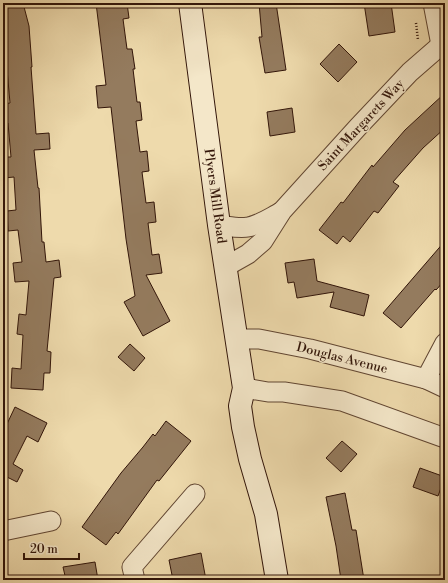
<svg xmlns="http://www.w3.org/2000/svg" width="448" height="583" font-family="'Libre Bodoni',serif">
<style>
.building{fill:#947b5e;stroke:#321509}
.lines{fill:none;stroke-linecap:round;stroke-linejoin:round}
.street-casing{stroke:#614632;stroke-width:21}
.secondary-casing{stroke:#321509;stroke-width:24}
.path{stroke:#321509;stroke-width:2.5;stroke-dasharray:1 2;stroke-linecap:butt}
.street{stroke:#f4e7c9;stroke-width:19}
.secondary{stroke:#f4e7c9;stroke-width:22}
.labels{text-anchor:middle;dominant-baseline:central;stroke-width:3;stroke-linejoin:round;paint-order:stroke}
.street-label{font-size:13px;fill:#321509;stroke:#f4e7c9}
</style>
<rect width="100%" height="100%" fill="#eedaac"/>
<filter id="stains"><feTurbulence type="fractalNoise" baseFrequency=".005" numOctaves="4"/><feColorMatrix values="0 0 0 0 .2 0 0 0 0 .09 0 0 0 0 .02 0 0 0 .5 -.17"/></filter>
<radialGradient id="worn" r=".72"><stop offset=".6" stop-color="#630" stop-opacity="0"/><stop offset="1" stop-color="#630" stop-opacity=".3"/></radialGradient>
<!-- building -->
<g class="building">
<path d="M 3,3 L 23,3 L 29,26 L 32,67 L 31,67 L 36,134 L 49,133 L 50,149 L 34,150 L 38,188 L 39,188 L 42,242 L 44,242 L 46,262 L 59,260 L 61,277 L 54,278 L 47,351 L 51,352 L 50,373 L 44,373 L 43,390 L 11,388 L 12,368 L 21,369 L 23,335 L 17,334 L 19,314 L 26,315 L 29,281 L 15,282 L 13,263 L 22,262 L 18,230 L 8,231 L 7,211 L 16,210 L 14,177 L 4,178 L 3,170 L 3,157 L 11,157 L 8,123 L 3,124 L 3,104 L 10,103 L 7,69 L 3,69 L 3,51 L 6,51 L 3,16 Z"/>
<path d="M 96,3 L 127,3 L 129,18 L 123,19 L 127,49 L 132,49 L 135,69 L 133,69 L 137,102 L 140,102 L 142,120 L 136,121 L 140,152 L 147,151 L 149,171 L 142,172 L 146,203 L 154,202 L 156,222 L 148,223 L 152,255 L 159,254 L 162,273 L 146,275 L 170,321 L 143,336 L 124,302 L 135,296 L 126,239 L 111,107 L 98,108 L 96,86 L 106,85 Z"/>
<path d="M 259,3 L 276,3 L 286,70 L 265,73 L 259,37 L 262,37 Z"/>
<path d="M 364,3 L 391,3 L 395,32 L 369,36 Z"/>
<path d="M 339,44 L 357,62 L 338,82 L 320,64 Z"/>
<path d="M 445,93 L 445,128 L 423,148 L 393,182 L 399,186 L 378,213 L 374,211 L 350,242 L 343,236 L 337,244 L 319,230 L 341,202 L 343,203 L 372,165 L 373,167 L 405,130 Z"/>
<path d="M 292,108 L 295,132 L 270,136 L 267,112 Z"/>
<path d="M 445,241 L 445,280 L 436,290 L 435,289 L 401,328 L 383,313 Z"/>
<path d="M 314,259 L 317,281 L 369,295 L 364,316 L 330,307 L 334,292 L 297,298 L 294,282 L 288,283 L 285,263 Z"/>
<path d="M 130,344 L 145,358 L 134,371 L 118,357 Z"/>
<path d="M 15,407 L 47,423 L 38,442 L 27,436 L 13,464 L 23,470 L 17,482 L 7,477 L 3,484 L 3,422 L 7,424 Z"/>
<path d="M 166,421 L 191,441 L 159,481 L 157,480 L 118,534 L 116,532 L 106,545 L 82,527 L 121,473 L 143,447 L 153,434 L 155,436 Z"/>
<path d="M 342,441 L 357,454 L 341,472 L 326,458 Z"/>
<path d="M 420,468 L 445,477 L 438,496 L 413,487 Z"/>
<path d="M 345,493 L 352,530 L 356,530 L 364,580 L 341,580 L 336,546 L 326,497 Z"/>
<path d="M 201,553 L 206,580 L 173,580 L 169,560 Z"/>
<path d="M 95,562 L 98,580 L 66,580 L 63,567 Z"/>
</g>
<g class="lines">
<!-- street casing -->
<g class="street-casing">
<g id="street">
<path d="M 433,3 L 441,45"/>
<path d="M 219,225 C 228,226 239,229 248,227 C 260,225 271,217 281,212"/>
<path d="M 225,267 L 248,254 L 263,241 L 282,211 L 358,127 L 410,72 L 441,45 L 445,44"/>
<path d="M 237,339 L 259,339 L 310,349 L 426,379 L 445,388"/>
<path d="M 426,379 L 445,343"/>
<path d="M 244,388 L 268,392 L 284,392 L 342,401 L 445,438"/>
<path d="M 3,531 L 51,521"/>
<path d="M 135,580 L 132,567 L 195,494"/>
</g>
</g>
<!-- secondary casing -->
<g class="secondary-casing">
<path id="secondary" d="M 190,3 L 219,225 L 244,388 L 240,406 L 243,427 L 250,459 L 266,514 L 277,580"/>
</g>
<!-- path -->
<path class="path" d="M 416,23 L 418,40"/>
<!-- street -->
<use href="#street" class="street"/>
<!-- secondary -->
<use href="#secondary" class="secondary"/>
</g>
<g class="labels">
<!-- street labels -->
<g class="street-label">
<text transform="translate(361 125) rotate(-47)">Saint Margarets Way</text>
<text transform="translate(215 196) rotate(82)">Plyers Mill Road</text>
<text transform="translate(342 358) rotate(14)">Douglas Avenue</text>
</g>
</g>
<!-- margin -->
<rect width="448" height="583" fill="none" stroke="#eedaac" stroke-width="16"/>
<rect x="4" y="4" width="440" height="575" fill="none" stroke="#321509" stroke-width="2"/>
<rect x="8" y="8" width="432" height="567" fill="none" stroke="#321509"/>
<!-- scale -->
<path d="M24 553v6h55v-6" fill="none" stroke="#321509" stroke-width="2"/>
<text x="30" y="553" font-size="12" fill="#321509" stroke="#f4e7c9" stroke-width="3" paint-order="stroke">20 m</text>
<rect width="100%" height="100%" filter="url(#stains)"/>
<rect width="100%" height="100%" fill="url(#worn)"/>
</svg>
